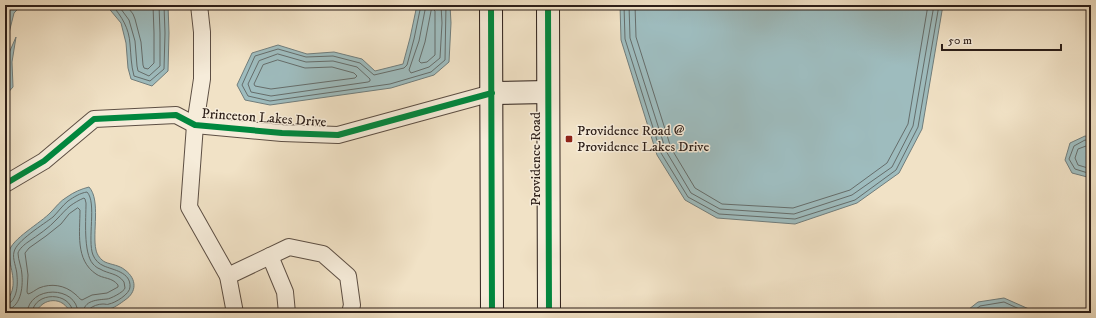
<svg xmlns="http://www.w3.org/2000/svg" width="1096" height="318" font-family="'IM FELL DW Pica',serif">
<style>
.water{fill:#9ebcbe;stroke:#707d7c}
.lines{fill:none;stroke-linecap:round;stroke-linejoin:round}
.shore{stroke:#656d6b;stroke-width:1}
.minor-casing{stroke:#5d4f44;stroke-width:18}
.secondary-casing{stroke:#2c1e18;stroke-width:24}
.minor{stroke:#f6ecda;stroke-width:16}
.secondary{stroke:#f6ecda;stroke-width:22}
.cycleway-casing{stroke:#f6ecda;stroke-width:8}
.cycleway{stroke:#00873e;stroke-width:6}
.poi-dot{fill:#8f2418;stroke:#f6ecda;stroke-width:1.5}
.labels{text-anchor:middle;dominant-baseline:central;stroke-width:3;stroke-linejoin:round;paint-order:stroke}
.street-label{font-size:14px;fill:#2c1e18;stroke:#f6ecda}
.poi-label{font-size:14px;fill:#2c1e18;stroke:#f6ecda;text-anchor:start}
</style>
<rect width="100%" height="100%" fill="#f1e2c6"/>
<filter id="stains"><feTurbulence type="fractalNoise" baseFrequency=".005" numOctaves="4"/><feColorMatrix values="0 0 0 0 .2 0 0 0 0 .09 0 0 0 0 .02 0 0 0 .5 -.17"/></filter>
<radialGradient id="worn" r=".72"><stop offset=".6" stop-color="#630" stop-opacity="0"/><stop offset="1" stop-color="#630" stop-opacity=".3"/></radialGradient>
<!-- water -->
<g class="water">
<path d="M 5,5 L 22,5 L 14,13 L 9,33 L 5,46 Z"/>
<path d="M 106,5 L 168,5 L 169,33 L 168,71 L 152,86 L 131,79 L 128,68 L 126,43 L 121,23 Z"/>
<path d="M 417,5 L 450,5 L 451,23 L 449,62 L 434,75 L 391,88 L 270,105 L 245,100 L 237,85 L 252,53 L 278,45 L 307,54 L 334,52 L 362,59 L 375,71 L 403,64 L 410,38 Z"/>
<path d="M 620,5 L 943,5 L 922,129 L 899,173 L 857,203 L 795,224 L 717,218 L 685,200 L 657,155 L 621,40 Z"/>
<path d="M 16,37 L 12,62 L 13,87 L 5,96 L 5,58 L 9,53 Z"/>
<path d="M 1085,136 L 1091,137 L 1091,178 L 1072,173 L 1065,160 L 1070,143 Z"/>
<path d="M 89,187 C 101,200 92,233 96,250 C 97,255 101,260 105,262 C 112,265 119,265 125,270 C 137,279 137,292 125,300 C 121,303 113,309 108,309 C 105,309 103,308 99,309 C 96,309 94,311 91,312 C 86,315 76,313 70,313 C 64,296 42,297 36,313 L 5,313 L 5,302 C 17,290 13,277 10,262 C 10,259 9,255 9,252 C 11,239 41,223 51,212 C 56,207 60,201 67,197 C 74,192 81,189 89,187 Z"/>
<path d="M 1004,298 L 1038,313 L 964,313 L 978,302 Z"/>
</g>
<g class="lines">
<!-- shore -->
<g class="shore">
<path d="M 112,5 C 122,17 129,28 130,44 C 131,55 131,65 134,76 L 150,81 L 164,69 L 165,33 L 164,5"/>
<path d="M 118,5 L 129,20 L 135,41 L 137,66 L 138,71 L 149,76 L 160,66 L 160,33 L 159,5"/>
<path d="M 126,5 L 133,14 L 135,19 L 141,42 L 143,65 L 144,68 L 148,69 L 154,63 L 154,33 L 153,5"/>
<path d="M 421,5 L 414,39 L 407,65 L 404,68 L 374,75 L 360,63 L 333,56 L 306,57 L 278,49 L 255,56 L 242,85 L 248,96 L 270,101 L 390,84 L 431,72 L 445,60 L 446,5"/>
<path d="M 426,5 L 419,41 L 409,70 L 411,73 L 429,67 L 440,58 L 442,23 L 441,5"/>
<path d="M 624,5 L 625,39 L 661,153 L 688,197 L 719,214 L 795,219 L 855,200 L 896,170 L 918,127 L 939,5"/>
<path d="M 629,5 L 630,38 L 666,151 L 691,193 L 720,209 L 794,214 L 852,195 L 892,167 L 913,126 L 934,5"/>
<path d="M 635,5 L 636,37 L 671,148 L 695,188 L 722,204 L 793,208 L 850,190 L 887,163 L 908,124 L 928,5"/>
<path d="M 433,9 L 435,11 L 435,55 L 427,62 L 421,63 L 419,61 L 425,42 L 431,11 Z"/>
<path d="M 278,54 L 306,62 L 333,61 L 357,67 L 370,79 L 370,81 L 368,82 L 271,96 L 251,92 L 248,84 L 259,61 Z"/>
<path d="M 278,60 L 305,68 L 332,67 L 354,73 L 357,76 L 355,78 L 271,89 L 255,86 L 254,84 L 263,65 Z"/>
<path d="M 1091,141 L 1085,140 L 1074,146 L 1069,159 L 1075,169 L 1091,174"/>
<path d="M 1091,146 L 1086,146 L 1078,149 L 1075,158 L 1078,165 L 1091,169"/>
<path d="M 78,208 L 80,210 C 80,232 75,260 96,274 C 103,279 112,277 118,285 L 118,287 L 107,293 L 92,295 L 82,300 C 79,299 78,296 75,294 C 65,285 51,283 39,288 C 35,290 32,293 28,294 L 27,292 L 28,275 L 25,253 L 29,248 L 46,236 L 61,224 L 69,214 Z"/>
<path d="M 5,305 C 17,303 18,285 17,276 C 17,268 12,259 14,252 C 16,241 44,224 53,217 C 58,212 62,206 68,201 C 74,197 80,193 87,192 C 97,202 87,240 93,255 C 95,260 99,264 104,266 C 113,270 131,272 130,287 C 130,294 115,303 109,304 C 107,305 106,304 103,304 C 98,304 93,306 89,309 L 88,313"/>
<path d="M 5,310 C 21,309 23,287 22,275 C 22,268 18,260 18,253 C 19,249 25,244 28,242 C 38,235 49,228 57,219 C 62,214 65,210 70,206 C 74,203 79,200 84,198 L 85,199 L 86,203 C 86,218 83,253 93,264 C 95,266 97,268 100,269 C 108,274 118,273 124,282 C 124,284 125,286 125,288 C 124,292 110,299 107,299 C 97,300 84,300 83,313"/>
<path d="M 27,313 C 29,285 77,285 78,313"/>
<path d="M 32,313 C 34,291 71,291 73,313"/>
<path d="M 971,313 L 980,306 L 1004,302 L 1028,313"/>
</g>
<!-- minor casing -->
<g class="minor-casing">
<g id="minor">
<path d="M 199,5 L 202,32 L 202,79 L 195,125 L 189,207 L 228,276 L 235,313"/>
<path d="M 5,184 L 44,161 L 94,119 L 176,115 L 195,125 L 282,133 L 338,135 L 492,93"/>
<path d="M 270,256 L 285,292 L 287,313"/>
<path d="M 228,276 L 289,247 L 323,254 L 348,276 L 352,305 L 350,313"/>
</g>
</g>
<!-- secondary casing -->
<g class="secondary-casing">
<g id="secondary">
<path d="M 491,5 L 492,313"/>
<path d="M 548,5 L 549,313"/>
<path d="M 492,93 L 548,92"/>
</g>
</g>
<!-- minor -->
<use href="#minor" class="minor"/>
<!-- secondary -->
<use href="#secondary" class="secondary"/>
<!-- cycleway casing -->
<g class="cycleway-casing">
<g id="cycleway">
<path d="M 491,5 L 492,313"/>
<path d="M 548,5 L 549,313"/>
<path d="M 5,184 L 44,161 L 94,119 L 176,115 L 195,125 L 282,133 L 338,135 L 492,93"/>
</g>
</g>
<!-- cycleway -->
<use href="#cycleway" class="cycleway"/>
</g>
<!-- markers -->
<rect class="poi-dot" x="565" y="135" width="8" height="8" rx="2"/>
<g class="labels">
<!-- street labels -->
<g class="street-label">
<text transform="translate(264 118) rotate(4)">Princeton Lakes Drive</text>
<text transform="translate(536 159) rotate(-90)">Providence Road</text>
</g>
<!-- poi labels -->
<g class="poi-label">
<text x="577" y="131">Providence Road @<tspan x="577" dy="16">Providence Lakes Drive</tspan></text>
</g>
</g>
<!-- margin -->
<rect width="1096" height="318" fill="none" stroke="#f1e2c6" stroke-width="20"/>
<rect x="6" y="6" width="1084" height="306" fill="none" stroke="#2c1e18" stroke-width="2"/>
<rect x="10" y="10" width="1076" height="298" fill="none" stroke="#2c1e18"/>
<!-- scale -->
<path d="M942 44v6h119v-6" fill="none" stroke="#2c1e18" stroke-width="2"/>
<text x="948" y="44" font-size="12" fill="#2c1e18" stroke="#f6ecda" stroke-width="3" paint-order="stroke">50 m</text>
<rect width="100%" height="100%" filter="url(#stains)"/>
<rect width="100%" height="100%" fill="url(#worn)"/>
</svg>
